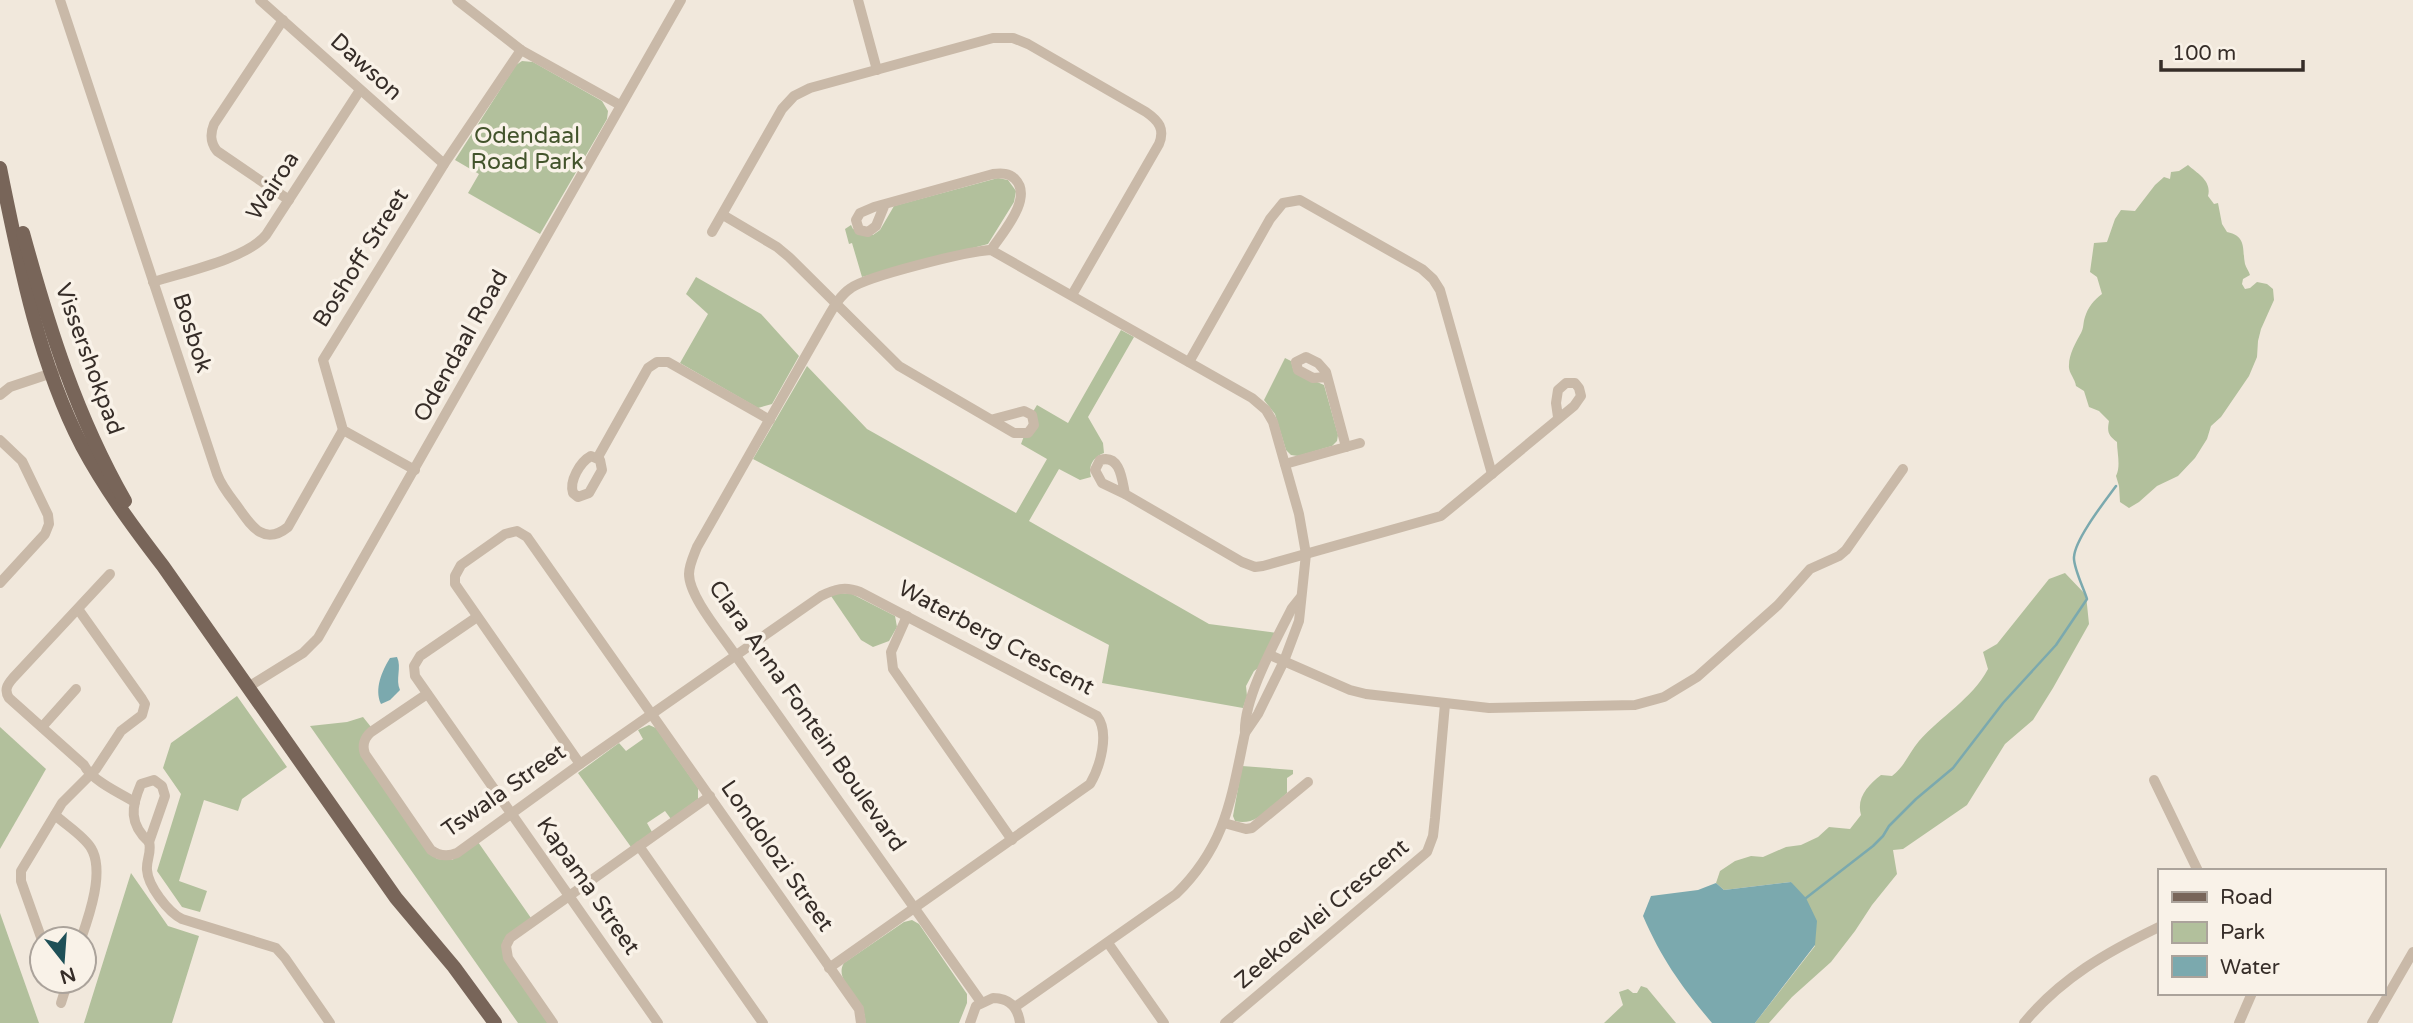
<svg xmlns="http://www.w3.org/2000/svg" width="2413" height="1023" font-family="'Varela Round',sans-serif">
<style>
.green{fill:#b2c09c}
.water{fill:#7ba9ae}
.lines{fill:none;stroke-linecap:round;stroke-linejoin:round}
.stream{stroke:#7ba9ae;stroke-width:2.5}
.minor{stroke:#c9b9a8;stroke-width:10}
.major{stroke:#786559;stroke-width:14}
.labels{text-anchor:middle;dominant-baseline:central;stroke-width:7;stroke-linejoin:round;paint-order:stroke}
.street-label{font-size:23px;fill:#362d28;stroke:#f9f2e8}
.park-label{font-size:23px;fill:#43542c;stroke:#f9f2e8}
</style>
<rect width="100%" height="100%" fill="#f1e8dc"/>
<!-- green -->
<g class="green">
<path d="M 522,61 L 533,62 L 602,101 L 608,111 L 607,119 L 540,234 L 468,193 L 479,174 L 455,160 L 516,65 Z"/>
<path d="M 2188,165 C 2198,174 2212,181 2208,196 L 2214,204 L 2218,203 L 2222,224 L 2227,232 C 2247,236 2242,249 2245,264 C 2246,268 2249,271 2250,275 L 2243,279 L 2242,284 L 2245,289 L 2250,288 L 2257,282 L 2267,284 L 2273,289 L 2274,300 L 2261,329 L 2258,341 L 2257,357 L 2249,376 L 2221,417 L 2211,426 L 2207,439 L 2195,458 L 2178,476 L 2157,486 L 2139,502 L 2129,508 L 2120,502 L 2119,486 L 2116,476 C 2121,466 2117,453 2117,442 C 2108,435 2107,432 2109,421 L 2099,411 L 2089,407 L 2084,391 L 2076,386 C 2075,378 2068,373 2069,365 C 2069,354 2076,342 2081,333 C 2084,328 2083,322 2085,317 C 2088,307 2094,300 2102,294 L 2097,277 L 2090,272 L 2094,243 L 2107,242 L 2115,219 L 2121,210 L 2135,211 L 2155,185 L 2164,177 L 2170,179 L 2171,172 L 2179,171 Z"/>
<path d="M 998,178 L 1008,180 L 1016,191 L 1014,202 L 988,244 L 862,277 L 852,243 L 849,244 L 845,229 L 851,225 L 853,229 L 873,235 L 880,230 L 894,206 Z"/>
<path d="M 696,277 L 761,314 L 799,356 L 772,404 L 758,408 L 680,363 L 708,314 L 686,294 Z"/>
<path d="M 1121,330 L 1134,337 L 1088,417 L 1103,443 L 1104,453 C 1093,457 1088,466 1091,477 L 1080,480 L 1059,469 L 1029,521 L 1209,624 L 1277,633 L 1261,666 L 1254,671 L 1246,686 L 1247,696 L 1243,708 L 1102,683 L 1109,645 L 753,459 L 807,366 L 867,429 L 1016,513 L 1047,459 L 1021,444 L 1034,410 L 1037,405 L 1068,423 Z"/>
<path d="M 1285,358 L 1291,361 L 1294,372 L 1324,385 L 1338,435 L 1337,441 L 1332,446 L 1298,456 L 1291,455 L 1286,450 L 1275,414 L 1264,400 Z"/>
<path d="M 2065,573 L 2086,595 L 2089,624 L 2053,688 L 2033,720 L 2005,744 L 1967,805 L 1903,849 L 1893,850 L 1897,874 L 1872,905 L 1855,931 L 1831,962 L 1792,997 L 1769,1023 L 1755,1023 L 1815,946 L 1791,882 L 1724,890 L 1716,883 L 1720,871 L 1735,861 L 1751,856 L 1763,857 L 1786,847 L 1801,845 L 1818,837 L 1829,827 L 1850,829 L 1861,815 C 1856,798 1868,785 1881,775 L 1892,776 C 1905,766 1909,753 1919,741 C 1941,716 1972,699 1988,669 L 1983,652 L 1997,644 L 2049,579 Z"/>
<path d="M 839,593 L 852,594 L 895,616 L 897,627 L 889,641 L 873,647 L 861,640 L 831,596 Z"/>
<path d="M 237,696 L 287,767 L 242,799 L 238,811 L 204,800 L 179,881 L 207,891 L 200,912 L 182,907 L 157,871 L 181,794 L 163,768 L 171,743 Z"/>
<path d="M 363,717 L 371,727 L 360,740 L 437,859 L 452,860 L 478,842 L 531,918 L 503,941 L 548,1023 L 518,1023 L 310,726 L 347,722 Z"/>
<path d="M 649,725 L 656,728 L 698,788 L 698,799 L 671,819 L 665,811 L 647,823 L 652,832 L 631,847 L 578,773 L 619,743 L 626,751 L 643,739 L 638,730 Z"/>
<path d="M 0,727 L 46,769 L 0,849 Z"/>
<path d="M 1242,766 L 1293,770 L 1293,774 L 1287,778 L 1287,793 C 1272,806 1256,827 1235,821 L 1233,816 Z"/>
<path d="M 131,873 L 168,926 L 199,936 L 172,1023 L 84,1023 Z"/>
<path d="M 0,913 L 39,1023 L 0,1023 Z"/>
<path d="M 912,920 L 919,924 L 967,994 L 967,1003 L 959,1023 L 865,1023 C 868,1000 832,982 844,963 L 904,922 Z"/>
<path d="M 1641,986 L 1647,988 L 1676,1023 L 1604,1023 L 1623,1005 L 1619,992 L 1628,989 L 1633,993 L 1637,993 Z"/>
</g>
<!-- water -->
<g class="water">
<path d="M 397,657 C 402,667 395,680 400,690 L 390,700 L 381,704 C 374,689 382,671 390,658 Z"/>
<path d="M 1791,882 L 1806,898 L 1817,921 L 1815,945 L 1755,1023 L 1712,1023 C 1682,987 1662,960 1643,916 L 1651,896 L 1698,890 L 1716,883 L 1724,890 Z"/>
</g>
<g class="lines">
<!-- stream -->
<path class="stream" d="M 1806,898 L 1873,846 L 1883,836 L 1889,826 L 1916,799 L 1953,768 L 2003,703 L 2056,645 L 2087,599 C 2084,589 2073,567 2074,557 C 2075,539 2105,501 2116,486"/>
<!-- minor -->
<g class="minor">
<path d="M 60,0 L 217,474 C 221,485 228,494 235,503 C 249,522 262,548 288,527 L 343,430"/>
<path d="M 260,0 L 444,164"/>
<path d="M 457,0 L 521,50 L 620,105"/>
<path d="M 858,0 L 877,70"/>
<path d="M 283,20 L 214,124 C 210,134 210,142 217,151 L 289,200"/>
<path d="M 885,204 L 876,226 L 868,232 L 859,230 L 856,220 L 860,213 L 874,207 L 993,174 C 1002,173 1009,173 1015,179 C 1034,198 1002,233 991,250"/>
<path d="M 723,215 L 777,247 L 789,257 L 899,366 L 1014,433 L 1028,433 L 1034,425 L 1032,415 L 1024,411 L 994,419"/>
<path d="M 712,232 L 782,109 L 794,96 L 810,88 L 993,38 L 1013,38 L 1028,44 L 1146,112 C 1159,121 1165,129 1159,144 L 1072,295"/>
<path d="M 153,282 C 184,272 246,259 266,235 L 360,90"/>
<path d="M 1189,362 L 1270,219 L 1283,203 L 1300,200 L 1422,269 L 1433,279 L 1440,290 L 1492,474"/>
<path d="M 1327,377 L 1313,378 L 1298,370 L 1296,362 L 1306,357 L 1318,363 L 1326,372 L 1346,447"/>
<path d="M 0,395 L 10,387 L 58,371"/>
<path d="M 0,440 L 22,461 L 48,515 L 49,524 L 45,534 L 0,583"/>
<path d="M 591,456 L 600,460 L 602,470 L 589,493 L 578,497 L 573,493 C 569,481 580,462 591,456 Z"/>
<path d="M 598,457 L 648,368 L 657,362 L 668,362 L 770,420"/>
<path d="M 1285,464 L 1360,443"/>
<path d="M 415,470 L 343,430 L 323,360 L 444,164 L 521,50"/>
<path d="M 1125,494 C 1122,479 1120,454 1100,460 L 1095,470 L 1102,483 L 1125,494 L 1242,562 L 1255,567 L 1263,566 L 1441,516 L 1574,406 L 1581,396 L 1579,388 L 1575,383 L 1566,383 L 1558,390 L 1556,403 L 1558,417"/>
<path d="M 110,574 L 13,678 C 7,685 4,690 9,698 L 84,765 C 91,780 121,794 135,802"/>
<path d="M 907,616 L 891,652 L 893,669 L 1012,840"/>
<path d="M 477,617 L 420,656 L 414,666 L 415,676 L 658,1023"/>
<path d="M 1270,655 L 1350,690 L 1366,694 L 1489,708 L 1635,705 L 1664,697 L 1697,677 L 1778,605 L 1810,569 L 1839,556 L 1846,550 L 1903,469"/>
<path d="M 248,687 L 303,653 L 318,638 L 681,0"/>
<path d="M 427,694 L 371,732 C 364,738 362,746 365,754 L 431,850 C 439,856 447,857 457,853 L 580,764 L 821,596 C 835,589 845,586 860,592 L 1097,716 C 1110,733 1100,767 1090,784 L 829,968"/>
<path d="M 42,727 L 76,689"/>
<path d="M 580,764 L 455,584 L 455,576 L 461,565 L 505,534 L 517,531 L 527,537 L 859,1009 L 861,1023"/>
<path d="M 154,780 L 162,786 L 165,796 L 149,842 C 129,824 131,807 141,784 Z"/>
<path d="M 2154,780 L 2198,871"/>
<path d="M 55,815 C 66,825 84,836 91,848 C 105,871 89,916 81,939"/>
<path d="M 1224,823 L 1246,829 L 1252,828 L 1308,782"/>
<path d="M 149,842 C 152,852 146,860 147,870 C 148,886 168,912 182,919 L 276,948 L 285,958 L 330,1023"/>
<path d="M 639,846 L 763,1023"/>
<path d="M 42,940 L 21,881 L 21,871 L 62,803 L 96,769 L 121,731 L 142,715 L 145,704 L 142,699 L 78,609"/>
<path d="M 1108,943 L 1164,1023"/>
<path d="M 981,1002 L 736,656 C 723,636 689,597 689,574 C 689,565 694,555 697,547 L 825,322 C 832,310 839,296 851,288 C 868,276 968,251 991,250 L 1252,398 L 1266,410 L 1273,422 L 1299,514 L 1306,554 L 1299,621 L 1284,661 L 1258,714 L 1245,733"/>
<path d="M 61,1003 L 68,981"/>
<path d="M 1015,1007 L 1176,894 C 1226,845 1231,799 1245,733 C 1243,699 1276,640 1292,608 L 1300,598"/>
<path d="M 553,1023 L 508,958 L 506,946 L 510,938 L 710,796"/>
<path d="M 970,1023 L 976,1006 L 993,998 C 1009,998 1018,1007 1020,1023"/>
<path d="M 1225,1023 L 1427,852 L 1433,836 L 1435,818 L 1445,704"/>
<path d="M 2024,1023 C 2061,978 2107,952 2159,927"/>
<path d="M 2239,1023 L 2252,993"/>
<path d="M 2372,1023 L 2413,952"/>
</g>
<!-- major -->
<g class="major">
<path d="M 0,168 C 19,261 38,361 82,446 C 105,489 133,527 163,566 L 396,898 L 454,967 L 495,1023"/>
<path d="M 23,233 C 49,328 76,415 125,501"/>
</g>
</g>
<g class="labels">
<!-- street labels -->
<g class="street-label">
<text transform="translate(366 67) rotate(42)">Dawson</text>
<text transform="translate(273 186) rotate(-57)">Wairoa</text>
<text transform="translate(361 258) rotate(-58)">Boshoff Street</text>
<text transform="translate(192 333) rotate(72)">Bosbok</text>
<text transform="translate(461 346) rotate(-61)">Odendaal Road</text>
<text transform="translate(89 359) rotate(70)">Vissershokpad</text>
<text transform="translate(996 638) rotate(28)">Waterberg Crescent</text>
<text transform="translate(807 716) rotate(55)">Clara Anna Fontein Boulevard</text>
<text transform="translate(504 791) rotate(-35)">Tswala Street</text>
<text transform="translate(777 856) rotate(55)">Londolozi Street</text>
<text transform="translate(588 886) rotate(55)">Kapama Street</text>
<text transform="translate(1322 914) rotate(-40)">Zeekoevlei Crescent</text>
</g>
<!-- park labels -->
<g class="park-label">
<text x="527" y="136">Odendaal<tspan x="527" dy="26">Road Park</tspan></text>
</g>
</g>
<!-- legend -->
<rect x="2158" y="869" width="228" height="126" fill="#f9f2e8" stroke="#aba39b" stroke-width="2"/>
<rect x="2172" y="892" width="35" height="10" fill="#786559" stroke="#aba39b" stroke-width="2"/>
<text x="2220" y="904" font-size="21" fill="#362d28">Road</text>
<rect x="2172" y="922" width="35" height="21" fill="#b2c09c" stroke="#aba39b" stroke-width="2"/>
<text x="2220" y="939" font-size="21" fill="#362d28">Park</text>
<rect x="2172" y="956" width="35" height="21" fill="#7ba9ae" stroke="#aba39b" stroke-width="2"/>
<text x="2220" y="974" font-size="21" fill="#362d28">Water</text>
<!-- north arrow -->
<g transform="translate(63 960) rotate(163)"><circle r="33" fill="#f9f2e8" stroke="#aba39b" stroke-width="2"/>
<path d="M0-5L12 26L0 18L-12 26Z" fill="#1e5057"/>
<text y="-10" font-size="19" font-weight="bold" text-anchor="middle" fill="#362d28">N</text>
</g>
<!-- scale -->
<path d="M2161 60v10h142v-10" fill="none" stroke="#362d28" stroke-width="3.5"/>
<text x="2172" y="60" font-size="21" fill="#362d28" stroke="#f9f2e8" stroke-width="5" paint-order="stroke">100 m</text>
</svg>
